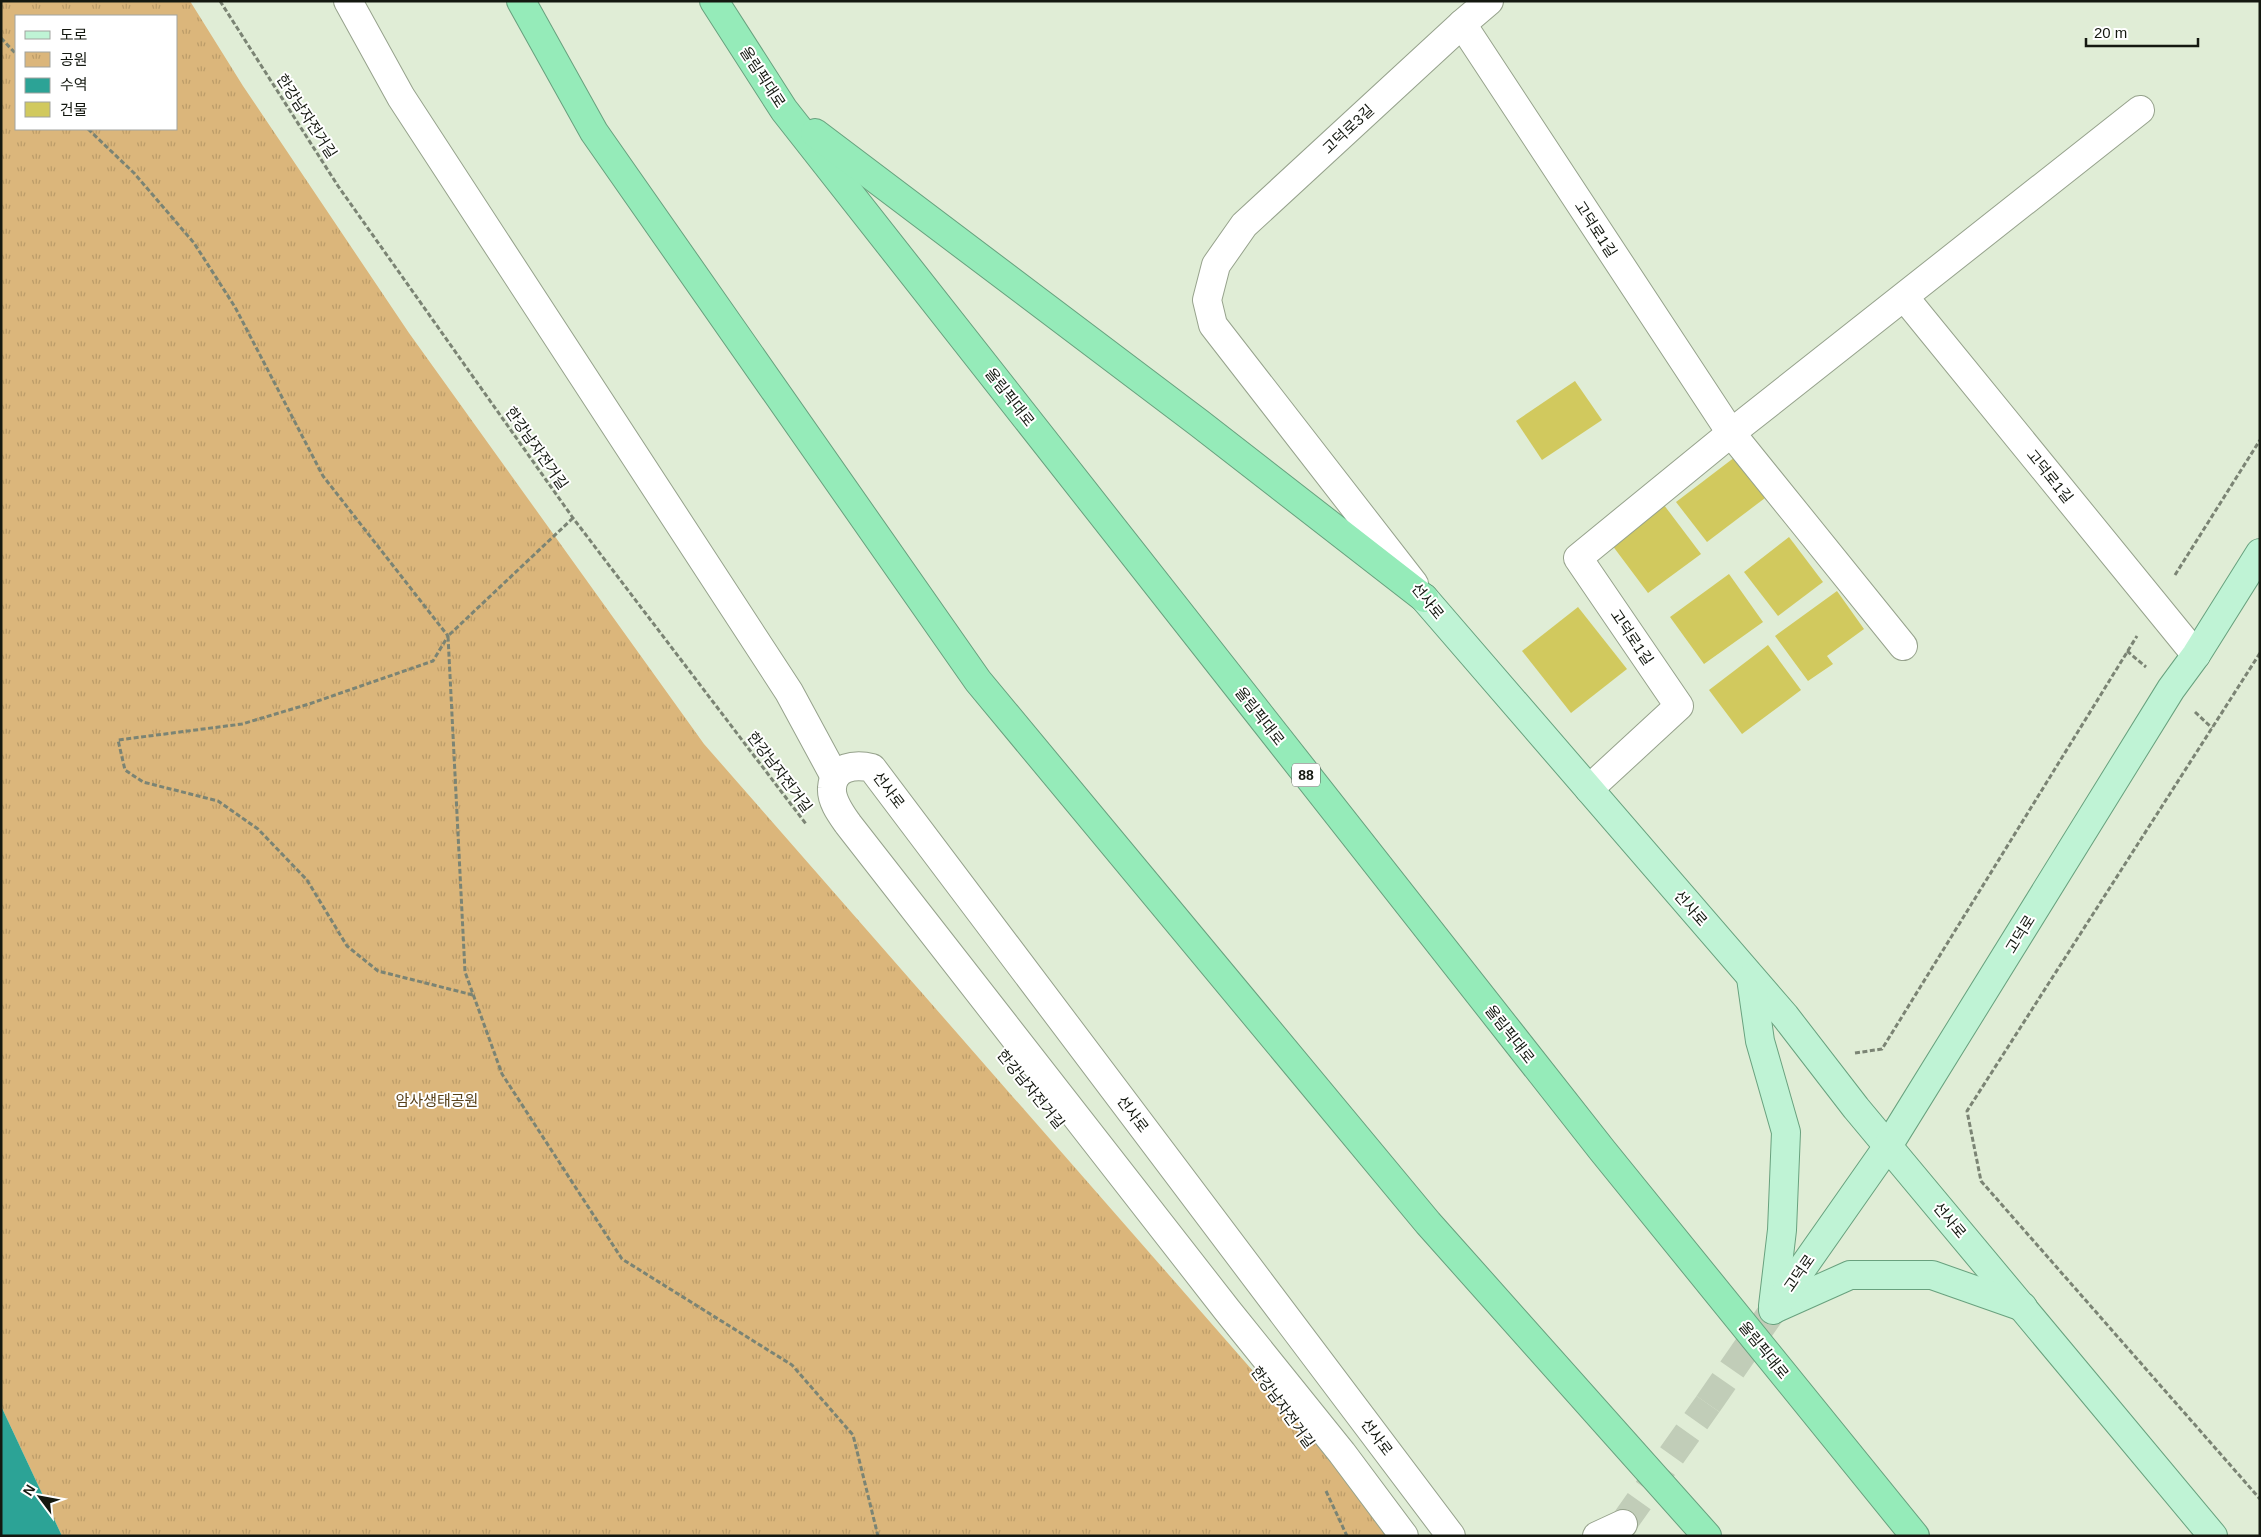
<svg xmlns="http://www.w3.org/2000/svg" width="2261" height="1537" font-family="Arial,'Noto Sans KR',sans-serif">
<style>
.park{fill:url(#park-tufts);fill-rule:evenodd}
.water{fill:#2ca396}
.building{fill:#d1c95e}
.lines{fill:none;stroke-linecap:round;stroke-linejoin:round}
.minor-tunnel{stroke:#c1cdb8;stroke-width:28;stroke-dasharray:28 14;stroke-linecap:butt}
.major-tunnel{stroke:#c1cdb8;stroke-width:28;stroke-dasharray:28 14;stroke-linecap:butt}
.minor-casing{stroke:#96a28c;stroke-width:30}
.major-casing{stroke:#68a17e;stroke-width:30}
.highway-casing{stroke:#68a17e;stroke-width:30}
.path{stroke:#7b8474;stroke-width:3;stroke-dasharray:5 2.5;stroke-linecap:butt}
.minor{stroke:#fff;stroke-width:28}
.major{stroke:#bff3d5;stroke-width:28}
.highway{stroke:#95ebb9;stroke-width:28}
.labels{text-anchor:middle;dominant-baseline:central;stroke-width:4;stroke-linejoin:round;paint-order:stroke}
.shield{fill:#fff;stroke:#5a5d58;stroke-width:1}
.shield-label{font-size:14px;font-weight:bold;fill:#141810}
.street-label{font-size:15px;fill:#141810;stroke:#fff}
.park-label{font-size:15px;fill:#584119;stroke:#fff}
</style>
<defs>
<pattern id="park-tufts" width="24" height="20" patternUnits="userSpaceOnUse" patternTransform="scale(1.25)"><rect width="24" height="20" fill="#dbb67b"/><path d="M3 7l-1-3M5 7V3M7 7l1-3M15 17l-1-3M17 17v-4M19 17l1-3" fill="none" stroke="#bb9c69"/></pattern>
</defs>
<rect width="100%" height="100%" fill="#e0edd6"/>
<!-- park -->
<path class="park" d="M 1,1 L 190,1 L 243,86 L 409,333 L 704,744 L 1309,1435 L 1391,1536 L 62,1536 L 1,1406 ZM 16,16 L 176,16 L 176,129 L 16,129 Z"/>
<!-- water -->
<path class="water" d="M 1,1406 L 62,1536 L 1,1536 Z"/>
<!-- building -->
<g class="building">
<path d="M 1575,381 L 1602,420 L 1542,460 L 1516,421 Z"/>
<path d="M 1735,457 L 1765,498 L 1707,542 L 1676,502 Z"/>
<path d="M 1664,505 L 1701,554 L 1648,593 L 1612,545 Z"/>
<path d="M 1789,537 L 1823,582 L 1778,616 L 1744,572 Z"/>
<path d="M 1729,574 L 1763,622 L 1704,664 L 1670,617 Z"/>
<path d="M 1837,591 L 1864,629 L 1827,656 L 1833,664 L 1808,681 L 1775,636 Z"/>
<path d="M 1578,607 L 1627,669 L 1571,713 L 1522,651 Z"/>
<path d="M 1768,645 L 1801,690 L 1742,734 L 1709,690 Z"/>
</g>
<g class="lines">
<!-- minor-tunnel -->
<path class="minor-tunnel" d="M 1623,1524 L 1708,1404"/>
<!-- major-tunnel -->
<path class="major-tunnel" d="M 1708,1404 L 1773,1310"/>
<!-- minor casing -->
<g class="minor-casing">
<g id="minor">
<path d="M 348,1 L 401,97 L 789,692 L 835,777"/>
<path d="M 1462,24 L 1731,433 L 1903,646"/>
<path d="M 1905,298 L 2196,655"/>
<path d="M 1414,584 L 1213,325 L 1207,300 L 1216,265 L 1244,225 L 1462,24 L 1489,1"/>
<path d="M 1589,789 L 1679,706 L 1578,558 L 1731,433 L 2140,110"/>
<path d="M 1404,1536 L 1342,1453 L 1227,1310 L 848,824 C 841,814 831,801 832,788 C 833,766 856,764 872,768 L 1451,1536"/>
<path d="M 1597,1536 L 1623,1524"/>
</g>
</g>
<!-- major casing -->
<g class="major-casing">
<g id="major">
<path d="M 1424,598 L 1785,1016 L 1856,1108 L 2213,1536"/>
<path d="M 1751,978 L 1760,1041 L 1786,1132 L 1782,1230 L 1773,1306"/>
<path d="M 1774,1309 L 1850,1275 L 1932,1275 L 2023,1307"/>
<path d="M 1773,1310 L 1888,1146 L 2171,689 L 2196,655 L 2260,553"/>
</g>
</g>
<!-- highway casing -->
<g class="highway-casing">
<g id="highway">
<path d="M 521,1 L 594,132 L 978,681 L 1428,1223 L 1707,1536"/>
<path d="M 714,1 L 784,110 L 1602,1150 L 1915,1536"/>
<path d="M 815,133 L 1199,423 L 1424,598"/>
</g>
</g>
<!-- path -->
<g class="path">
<path d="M 220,1 L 338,186 L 573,518 L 806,824"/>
<path d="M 1,38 L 16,54"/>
<path d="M 88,129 L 134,173 L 194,243 L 235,307 L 323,476 L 448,636 L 433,661 L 309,704 L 242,724 L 118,740 L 125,770 L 143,782 L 218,801 L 258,829 L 307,880 L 347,946 L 378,971 L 473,995"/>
<path d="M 573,518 L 448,636 L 465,972 L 502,1074 L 622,1259 L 792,1365 L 853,1435 L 878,1536"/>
<path d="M 2175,575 L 2260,440"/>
<path d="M 2127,651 L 2146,667"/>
<path d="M 2260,653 L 1967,1111 L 1981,1181 L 2260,1499"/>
<path d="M 2195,712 L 2212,728"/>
<path d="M 1855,1053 L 1882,1049 L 2137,636"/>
<path d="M 1326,1491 L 1347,1536"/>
</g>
<!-- minor -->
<use href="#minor" class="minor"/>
<!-- major -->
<use href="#major" class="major"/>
<!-- highway -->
<use href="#highway" class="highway"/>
</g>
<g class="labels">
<!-- shield labels -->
<rect class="shield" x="1292" y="763.5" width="28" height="23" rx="4"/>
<g class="shield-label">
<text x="1306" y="775">88</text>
</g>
<!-- street labels -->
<g class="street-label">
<text transform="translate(763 77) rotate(57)">올림픽대로</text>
<text transform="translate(307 116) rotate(57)">한강남자전거길</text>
<text transform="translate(1348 129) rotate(-43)">고덕로3길</text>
<text transform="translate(1596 229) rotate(57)">고덕로1길</text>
<text transform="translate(1010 397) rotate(52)">올림픽대로</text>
<text transform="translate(537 448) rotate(55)">한강남자전거길</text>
<text transform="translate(2050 476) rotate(51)">고덕로1길</text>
<text transform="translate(1428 601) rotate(51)">선사로</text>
<text transform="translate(1632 637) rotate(56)">고덕로1길</text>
<text transform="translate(1260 716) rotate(52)">올림픽대로</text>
<text transform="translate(780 772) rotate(53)">한강남자전거길</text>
<text transform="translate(889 790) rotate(53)">선사로</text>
<text transform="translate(1691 908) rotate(49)">선사로</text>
<text transform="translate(2020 934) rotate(-58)">고덕로</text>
<text transform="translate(1510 1034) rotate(52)">올림픽대로</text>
<text transform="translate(1031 1089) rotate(51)">한강남자전거길</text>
<text transform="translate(1133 1114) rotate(53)">선사로</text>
<text transform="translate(1950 1220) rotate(50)">선사로</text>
<text transform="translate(1799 1273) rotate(-55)">고덕로</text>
<text transform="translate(1764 1350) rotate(51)">올림픽대로</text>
<text transform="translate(1283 1407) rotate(54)">한강남자전거길</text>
<text transform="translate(1377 1437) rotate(53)">선사로</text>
</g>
<!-- park labels -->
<g class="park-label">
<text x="437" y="1100">암사생태공원</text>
</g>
</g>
<!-- border -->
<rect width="2261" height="1537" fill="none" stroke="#141810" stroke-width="5"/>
<!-- legend -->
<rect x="15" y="15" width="162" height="115" fill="#ffffff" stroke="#a1a39f"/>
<rect x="25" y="31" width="25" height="8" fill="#bff3d5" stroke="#a1a39f"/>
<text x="60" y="40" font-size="15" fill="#141810">도로</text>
<rect x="25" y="52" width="25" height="15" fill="url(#park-tufts)" stroke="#a1a39f"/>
<text x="60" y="65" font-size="15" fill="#141810">공원</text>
<rect x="25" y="78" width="25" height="15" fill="#2ca396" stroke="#a1a39f"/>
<text x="60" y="90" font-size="15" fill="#141810">수역</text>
<rect x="25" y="102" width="25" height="15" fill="#d1c95e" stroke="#a1a39f"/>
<text x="60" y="115" font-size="15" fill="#141810">건물</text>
<!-- north arrow -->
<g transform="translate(40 1497) rotate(302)" stroke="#ffffff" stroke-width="4" paint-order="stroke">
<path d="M0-4L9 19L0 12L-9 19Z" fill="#141810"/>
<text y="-8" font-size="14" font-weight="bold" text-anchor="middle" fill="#141810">N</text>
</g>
<!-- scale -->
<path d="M2086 38v8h112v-8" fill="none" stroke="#141810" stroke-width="2.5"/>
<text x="2094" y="38" font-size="15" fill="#141810" stroke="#ffffff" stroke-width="4" paint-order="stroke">20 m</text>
</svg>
